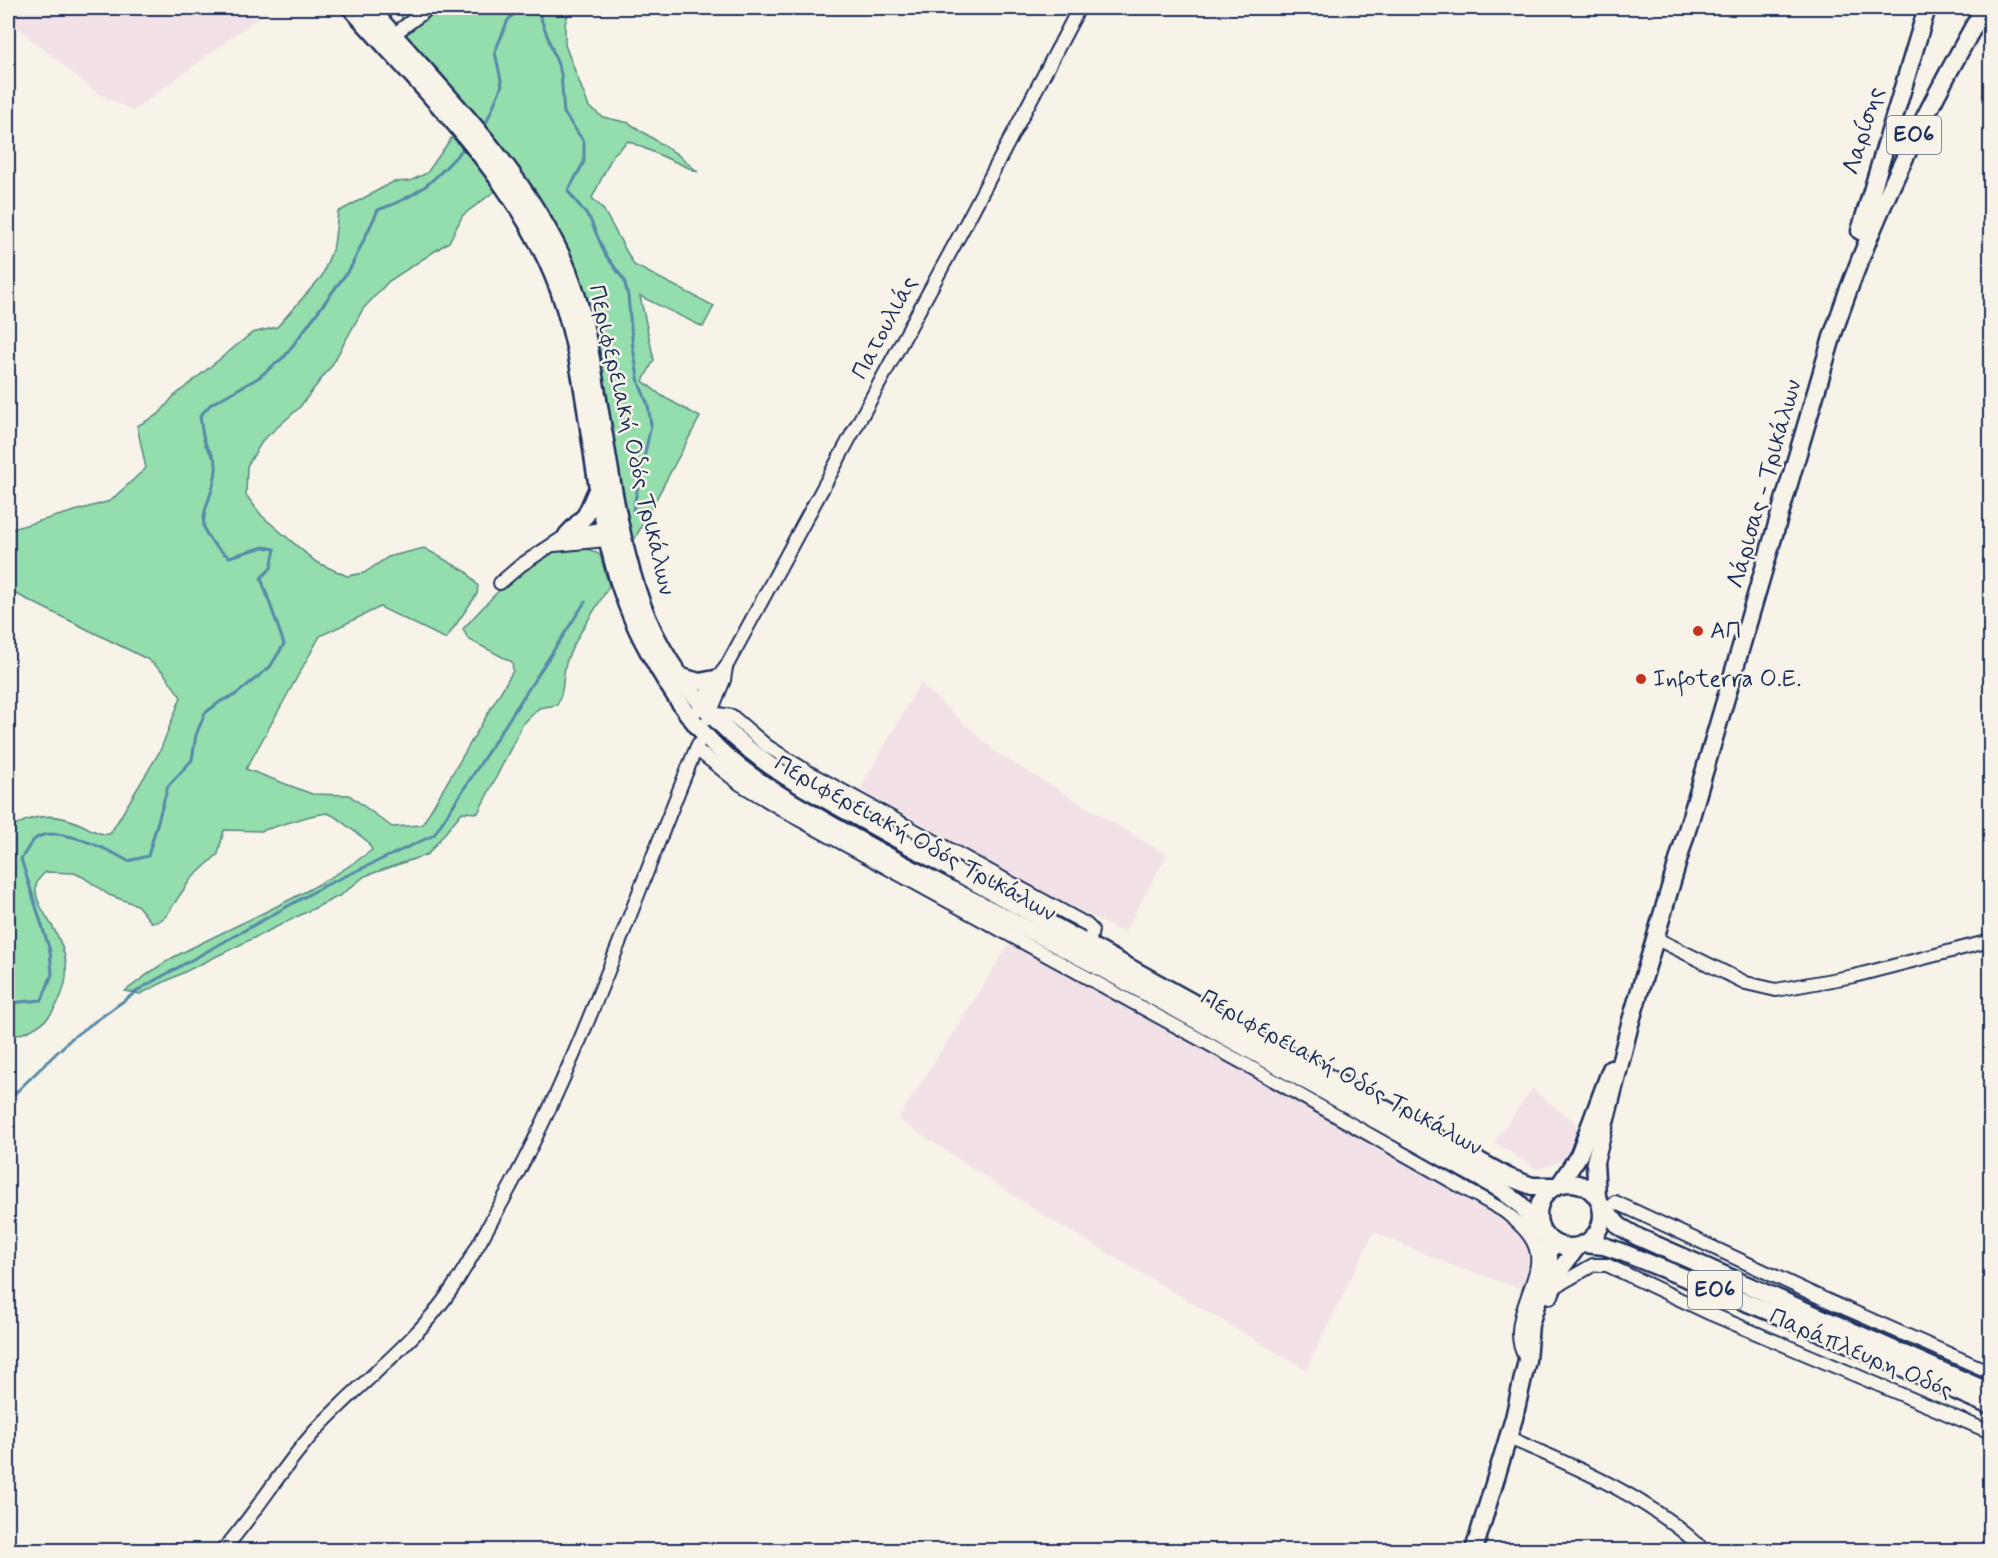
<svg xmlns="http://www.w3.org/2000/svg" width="1998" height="1558" font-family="Mynerve,sans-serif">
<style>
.built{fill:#f2e2e7}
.green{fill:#94ddac;stroke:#588685;stroke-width:1.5}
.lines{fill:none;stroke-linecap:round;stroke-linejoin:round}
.stream{stroke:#568aaa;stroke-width:3}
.minor-casing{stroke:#1b2f5e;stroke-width:16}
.major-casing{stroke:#1b2f5e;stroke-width:21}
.minor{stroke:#f7f3e8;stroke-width:12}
.major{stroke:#f7f3e8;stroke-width:16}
.poi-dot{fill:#c8321e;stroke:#f7f3e8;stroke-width:2}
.labels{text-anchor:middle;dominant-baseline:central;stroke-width:5;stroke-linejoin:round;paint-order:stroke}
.shield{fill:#f7f3e8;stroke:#5d6a87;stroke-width:1.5}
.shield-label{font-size:22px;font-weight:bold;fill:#1b2f5e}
.street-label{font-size:24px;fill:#1b2f5e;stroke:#f7f3e8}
.poi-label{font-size:24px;fill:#1b2f5e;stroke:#f7f3e8;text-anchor:start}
</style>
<rect width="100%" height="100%" fill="#f7f3e8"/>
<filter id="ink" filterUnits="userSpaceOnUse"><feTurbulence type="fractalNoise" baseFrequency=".0167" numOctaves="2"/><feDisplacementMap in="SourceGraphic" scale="12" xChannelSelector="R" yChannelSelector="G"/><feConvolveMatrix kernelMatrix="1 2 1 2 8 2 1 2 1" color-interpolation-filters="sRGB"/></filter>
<g filter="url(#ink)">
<!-- built -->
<g class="built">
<path d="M 8,8 L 271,8 L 133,111 L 96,92 L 32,40 L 8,18 Z"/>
<path d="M 920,683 L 997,753 L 1167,855 L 1124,933 L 1026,883 L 860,789 Z"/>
<path d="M 1011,941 L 1515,1224 L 1535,1252 L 1525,1290 L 1448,1264 L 1374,1232 L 1306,1370 L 1048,1218 L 898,1119 Z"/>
<path d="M 1532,1089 L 1579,1125 L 1567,1160 L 1537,1169 L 1494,1142 Z"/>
</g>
<!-- green -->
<g class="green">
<path d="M 411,8 L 570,8 L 565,24 L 565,45 L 589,107 L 603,117 L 629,123 L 677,154 L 698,172 L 628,141 L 613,155 L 592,198 L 603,209 L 634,265 L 714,306 L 703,327 L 640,296 L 654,360 L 643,381 L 662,396 L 700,417 L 632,544 L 614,455 L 608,398 L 597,349 L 467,110 L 406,36 L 401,15 Z"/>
<path d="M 452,137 L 498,189 L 463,215 L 449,242 L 389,281 L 363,309 L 332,365 L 299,408 L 263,440 L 247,466 L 246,495 L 262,516 L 316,562 L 347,576 L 364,573 L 388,557 L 424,548 L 467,572 L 478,586 L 477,594 L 446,639 L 380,607 L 320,636 L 246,769 L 312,794 L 349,795 L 392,827 L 422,825 L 513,671 L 512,662 L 468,639 L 463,629 C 492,598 552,523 600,555 L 609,586 C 596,610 577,633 567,660 C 561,677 566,688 557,705 L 539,708 L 523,724 L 478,813 L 462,812 L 428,854 L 365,876 L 341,895 L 140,994 L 125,991 C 141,980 157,966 174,957 C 239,922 312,895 372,850 L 367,841 L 334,816 L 327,813 L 310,816 L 261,831 L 224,830 L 218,854 L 190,880 L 166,916 L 158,922 L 151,922 L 137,905 L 109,895 L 83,877 L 74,873 L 46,872 C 40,877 35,882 36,891 C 37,903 45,914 51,924 C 70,956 73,982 51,1014 C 42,1026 22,1036 8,1036 L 8,830 C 30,815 55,812 80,824 C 91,829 98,835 110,834 L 160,751 L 181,697 L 163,672 L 147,659 L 8,590 L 8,530 L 110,501 L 146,468 L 137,426 L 159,414 L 173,397 L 252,333 L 277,327 L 322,276 L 334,245 L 338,212 L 393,182 L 410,181 L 427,173 Z"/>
</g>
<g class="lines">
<!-- stream -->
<g class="stream">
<path d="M 537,8 L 561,73 L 564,113 L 584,142 L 584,162 L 568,191 L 590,219 L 605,254 L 624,280 L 628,296 L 633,348 L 639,383 L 648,405 L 651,425 L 633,510"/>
<path d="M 485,126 L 502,85 L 495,52 L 508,20 L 520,8"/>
<path d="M 8,1003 L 42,1000 L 52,974 L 50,951 L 21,859 C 25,853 29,845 34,840 C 53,822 109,850 128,861 L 148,856 L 168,786 L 192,760 L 196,735 L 205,713 L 221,701 L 235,695 L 270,667 L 284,644 L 261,578 L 271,568 L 275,549 L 264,547 L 229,557 C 183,525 213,508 216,470 C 218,457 207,451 204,440 C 202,432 201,424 200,416 L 211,404 L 258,378 L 285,356 L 351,267 L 378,210 C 419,196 434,181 463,149"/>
<path d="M 8,1100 L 72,1038 L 143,987 L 324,886 L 434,835 L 585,602"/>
</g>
<!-- minor casing -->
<g class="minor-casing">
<g id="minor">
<path d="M 393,35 L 429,8"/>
<path d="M 555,545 L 616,539"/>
<path d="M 500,583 L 521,565 L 567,535 L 611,527"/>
<path d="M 698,710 L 710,687 L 726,667 L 964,227 L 1079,8"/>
<path d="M 710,713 L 732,716 L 767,746 L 810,773 L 1086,924 L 1092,930 L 1089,946"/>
<path d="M 708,719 L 724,680 L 726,667"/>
<path d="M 696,749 L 740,784 L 798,819 L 1245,1064 L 1504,1211 C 1516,1221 1529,1231 1535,1246 C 1548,1278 1502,1320 1526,1359"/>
<path d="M 1655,938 L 1746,983 L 1776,990 L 1854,976 L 1990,941"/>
<path d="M 1615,1202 L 1824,1299 L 1990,1372"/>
<path d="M 1553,1288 L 1593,1265 L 1607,1265 L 1711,1314 L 1990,1432"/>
<path d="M 1509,1438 C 1577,1467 1650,1498 1704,1550"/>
<path d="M 223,1550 C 257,1512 282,1467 316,1430 C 360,1382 415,1344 451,1290 C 468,1265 482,1238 497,1211 C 581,1063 632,901 698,744"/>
</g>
</g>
<!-- major casing -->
<g class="major-casing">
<g id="major">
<path d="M 351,8 C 430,97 528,189 564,305 C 599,419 588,545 649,652 C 669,689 695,729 727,757 C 761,786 799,806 837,828 C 903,866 972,900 1039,935 C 1194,1017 1346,1104 1500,1189 L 1520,1204 L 1541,1230"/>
<path d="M 370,8 C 437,87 517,161 562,257 C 583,302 590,352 598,400 C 609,462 617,527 636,587 C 663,675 727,743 805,788 L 1508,1177 L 1532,1186 L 1555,1186"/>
<path d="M 1860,231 L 1927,8"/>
<path d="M 567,535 L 586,515 L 597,490"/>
<path d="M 682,677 L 699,682 L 715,679"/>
<circle cx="1570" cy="1215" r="32"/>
<path d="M 1560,1184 L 1579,1155 L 1611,1069"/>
<path d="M 1597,1196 L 1595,1162 L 1630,1024 L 1833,334 C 1872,216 1923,116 1984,8"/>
<path d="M 1601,1204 L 1619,1226 L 1638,1237 L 1990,1392"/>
<path d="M 1584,1244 L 1604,1246 L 1624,1253 L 1844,1342 L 1990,1406"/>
<path d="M 1550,1295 L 1560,1270 L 1577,1247"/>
<path d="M 1474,1550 L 1514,1418 L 1527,1360 L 1530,1324 L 1549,1264 L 1549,1246 L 1546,1236"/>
</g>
</g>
<!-- minor -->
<use href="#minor" class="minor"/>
<!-- major -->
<use href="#major" class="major"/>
</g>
</g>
<!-- markers -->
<g class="poi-dot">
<circle cx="1698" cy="631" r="6"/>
<circle cx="1641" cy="679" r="6"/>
</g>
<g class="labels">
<!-- shield labels -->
<g class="shield">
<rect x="1887" y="116" width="54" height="38" rx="4.5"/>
<rect x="1688" y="1271" width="54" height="38" rx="4.5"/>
</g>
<g class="shield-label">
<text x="1914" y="135">ΕΟ6</text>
<text x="1715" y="1290">ΕΟ6</text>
</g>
<!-- street labels -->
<g class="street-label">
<text transform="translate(1864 131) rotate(-73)">Λαρίσης</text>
<text transform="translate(885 328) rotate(-62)">Πατουλιάς</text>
<text transform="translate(631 440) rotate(77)">Περιφερειακή Οδός Τρικάλων</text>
<text transform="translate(1765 484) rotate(-74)">Λάρισας - Τρικάλων</text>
<text transform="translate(915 839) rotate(29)">Περιφερειακή Οδός Τρικάλων</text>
<text transform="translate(1341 1073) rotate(29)">Περιφερειακή Οδός Τρικάλων</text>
<text transform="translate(1861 1354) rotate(23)">Παράπλευρη Οδός</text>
</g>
<!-- poi labels -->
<g class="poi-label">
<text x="1710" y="631">ΑΠ</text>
<text x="1653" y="679">Infoterra Ο.Ε.</text>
</g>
</g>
<!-- margin -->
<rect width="1998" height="1558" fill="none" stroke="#f7f3e8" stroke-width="30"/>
<rect x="15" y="15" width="1968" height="1528" fill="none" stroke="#1b2f5e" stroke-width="2" filter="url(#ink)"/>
</svg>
